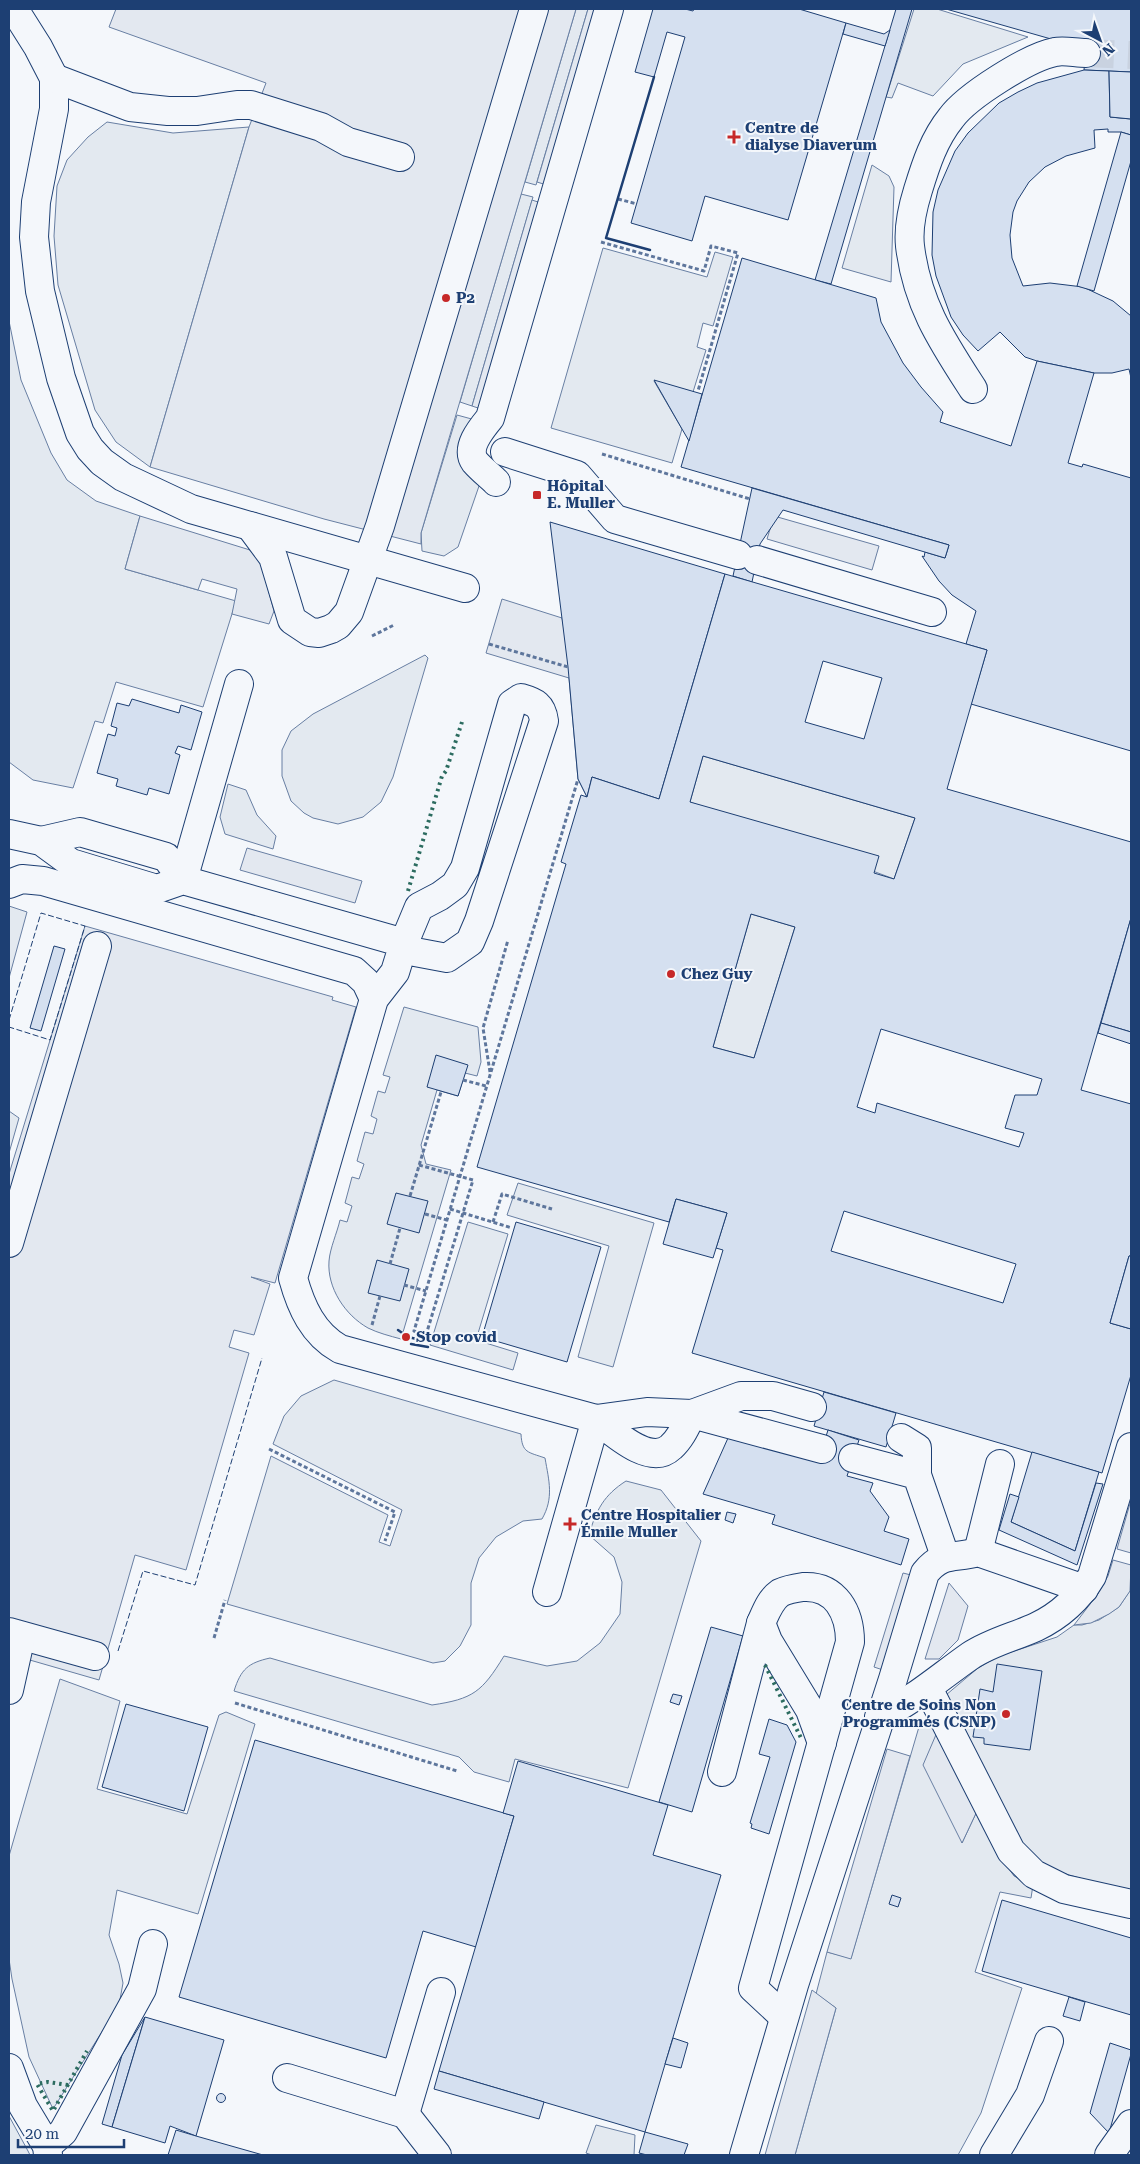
<svg xmlns="http://www.w3.org/2000/svg" width="1140" height="2164" font-family="'Roboto Serif',serif">
<style>
.green{fill:#e3e9f0;stroke:#687fa3}
.parking{fill:#e3e8f0;stroke:#687fa3}
.building{fill:#d5e0f0;stroke:#1d3f73;fill-rule:evenodd}
.lines{fill:none;stroke-linecap:round;stroke-linejoin:round}
.minor-tunnel{stroke:#c9d2e0;stroke-width:28;stroke-dasharray:28 14;stroke-linecap:butt}
.minor-casing{stroke:#1d3f73;stroke-width:30}
.path{stroke:#5e769c;stroke-width:3;stroke-dasharray:4 2.5;stroke-linecap:butt}
.minor{stroke:#f4f7fb;stroke-width:28}
.hedge{stroke:#2c6c60;stroke-width:4;stroke-dasharray:2.5 4;stroke-linecap:butt}
.fence{stroke:#1d3f73;stroke-width:1;stroke-dasharray:6 2.5;stroke-linecap:butt}
.wall{stroke:#1d3f73;stroke-width:2.5}
.poi-dot{fill:#c62828;stroke:#f4f7fb;stroke-width:2}
.labels{text-anchor:middle;dominant-baseline:central;stroke-width:4;stroke-linejoin:round;paint-order:stroke}
.poi-label{font-size:15px;font-weight:bold;fill:#1d3f73;stroke:#f4f7fb;text-anchor:start}
</style>
<rect width="100%" height="100%" fill="#f4f7fb"/>
<!-- green -->
<g class="green">
<path d="M 576,9 L 588,9 L 536,185 L 525,182 Z"/>
<path d="M 914,9 L 937,9 L 1028,37 L 963,64 L 933,96 L 898,83 L 892,98 L 886,97 Z"/>
<path d="M 107,122 L 173,133 L 249,127 L 150,467 L 116,442 L 95,410 L 58,285 L 54,236 L 57,186 L 67,160 L 88,137 Z"/>
<path d="M 872,165 L 889,176 L 894,187 L 891,282 L 842,268 Z"/>
<path d="M 521,194 L 533,197 L 472,406 L 460,402 Z"/>
<path d="M 603,248 L 707,277 L 715,252 L 733,257 L 713,326 L 703,323 L 697,347 L 706,350 L 693,392 L 654,381 L 682,429 L 672,463 L 551,428 Z"/>
<path d="M 9,321 L 21,380 L 51,453 L 67,480 L 96,501 L 140,516 L 125,569 L 236,601 L 203,707 L 116,682 L 103,723 L 95,721 L 73,788 L 33,780 L 9,762 Z"/>
<path d="M 457,415 L 479,421 L 479,486 L 458,547 L 444,556 L 422,551 L 421,533 Z"/>
<path d="M 425,655 L 428,658 L 393,777 L 381,802 L 363,817 L 338,824 L 313,818 L 304,813 L 291,801 L 282,776 L 282,750 L 291,731 L 313,714 Z"/>
<path d="M 703,756 L 915,818 L 894,879 L 690,802 Z"/>
<path d="M 228,784 L 246,790 L 257,815 L 276,836 L 273,849 L 225,834 L 220,817 Z"/>
<path d="M 9,906 L 27,912 L 9,978 Z"/>
<path d="M 751,914 L 795,927 L 754,1058 L 713,1047 Z"/>
<path d="M 404,1007 L 478,1027 L 481,1062 L 477,1076 L 465,1073 L 458,1096 L 437,1090 L 421,1145 L 426,1164 L 451,1170 L 401,1339 C 390,1336 378,1333 368,1328 C 345,1315 327,1288 329,1261 C 330,1248 337,1233 340,1220 L 347,1222 L 352,1206 L 345,1203 L 352,1177 L 359,1179 L 364,1164 L 357,1161 L 365,1132 L 373,1134 L 377,1119 L 371,1116 L 378,1091 L 385,1093 L 390,1077 L 383,1075 Z"/>
<path d="M 9,1111 L 19,1118 L 9,1153 Z"/>
<path d="M 518,1183 L 654,1223 L 613,1367 L 578,1357 L 609,1246 L 507,1215 Z"/>
<path d="M 468,1222 L 508,1234 L 476,1340 L 518,1353 L 513,1370 L 430,1345 Z"/>
<path d="M 334,1380 L 521,1434 C 522,1453 528,1452 545,1458 C 549,1481 554,1498 542,1519 L 523,1521 L 496,1537 L 479,1558 L 471,1583 L 471,1625 L 460,1646 L 445,1661 L 433,1663 L 227,1604 L 271,1456 L 388,1515 L 379,1542 L 390,1546 L 402,1510 L 273,1444 L 284,1416 L 301,1396 Z"/>
<path d="M 626,1481 L 661,1490 L 701,1541 L 628,1788 L 515,1759 L 509,1782 L 474,1772 L 459,1757 L 234,1691 C 241,1669 248,1663 270,1658 L 432,1705 C 473,1699 482,1692 504,1656 L 547,1666 L 577,1661 L 600,1643 L 620,1614 L 622,1582 L 614,1557 L 589,1535 C 596,1510 604,1495 626,1481 Z"/>
<path d="M 1131,1589 L 1131,1893 L 1052,1870 L 1025,1852 L 946,1695 L 978,1668 L 999,1656 L 1057,1637 L 1074,1625 L 1082,1625 L 1099,1620 L 1119,1607 Z"/>
<path d="M 60,1679 L 120,1701 L 97,1789 L 187,1814 L 219,1715 L 226,1712 L 255,1724 L 198,1914 L 117,1890 L 109,1935 L 119,1964 L 123,1983 L 119,2005 L 53,2109 L 29,2057 L 12,1979 L 9,1959 L 9,1856 Z"/>
<path d="M 921,1720 L 938,1730 L 962,1843 L 978,1809 L 1005,1863 L 1014,1876 L 1033,1885 L 1031,1898 L 1000,1892 L 975,1972 L 1022,1988 L 981,2113 L 958,2155 L 795,2155 L 836,2008 L 816,1994 L 827,1952 L 851,1958 Z"/>
<path d="M 9,2116 L 28,2151 L 30,2155 L 9,2155 Z"/>
<path d="M 596,2125 L 635,2135 L 634,2155 L 592,2155 L 586,2153 Z"/>
</g>
<!-- parking -->
<g class="parking">
<path d="M 116,9 L 576,9 L 421,533 L 421,544 L 324,519 L 150,467 L 249,127 L 266,83 L 109,27 Z"/>
<path d="M 588,9 L 601,9 L 550,186 L 537,182 Z"/>
<path d="M 532,200 L 544,204 L 484,410 L 472,406 Z"/>
<path d="M 140,516 L 250,550 L 261,563 L 274,611 L 269,624 L 232,614 L 237,589 L 202,579 L 198,590 L 125,569 Z"/>
<path d="M 774,516 L 879,546 L 872,570 L 767,539 Z"/>
<path d="M 502,599 L 562,618 L 592,778 L 587,797 L 578,779 L 569,678 L 486,653 Z"/>
<path d="M 247,848 L 362,881 L 355,903 L 240,870 Z"/>
<path d="M 85,926 L 333,997 L 332,1000 L 356,1007 L 275,1283 L 251,1277 L 270,1284 L 254,1335 L 234,1330 L 229,1347 L 249,1353 L 186,1570 L 135,1555 L 99,1680 L 9,1654 L 9,1174 Z"/>
<path d="M 1131,1500 L 1131,1553 L 1117,1549 Z"/>
<path d="M 1113,1560 L 1131,1565 L 1130,1591 L 1119,1607 L 1109,1614 L 1091,1623 L 1074,1625 L 1097,1595 L 1108,1576 Z"/>
<path d="M 903,1573 L 915,1576 L 886,1671 L 874,1667 Z"/>
<path d="M 949,1583 L 968,1606 L 958,1640 L 939,1659 L 925,1659 Z"/>
<path d="M 938,1730 L 978,1809 L 962,1843 L 923,1765 Z"/>
<path d="M 887,1749 L 910,1756 L 851,1959 L 827,1952 Z"/>
<path d="M 812,1990 L 836,2008 L 795,2155 L 765,2155 Z"/>
</g>
<!-- building -->
<g class="building">
<path d="M 653,9 L 685,9 L 693,11 L 694,9 L 799,9 L 846,23 L 788,220 L 705,196 L 692,241 L 631,223 L 685,37 L 667,32 L 654,77 L 635,72 Z"/>
<path d="M 896,9 L 912,9 L 831,284 L 815,280 Z"/>
<path d="M 946,9 L 1131,9 L 1131,72 L 1084,70 L 1086,49 Z"/>
<path d="M 846,23 L 884,34 L 890,30 L 885,46 L 843,34 Z"/>
<path d="M 1084,70 L 1109,71 L 1110,117 L 1131,119 L 1131,135 L 1121,132 L 1108,132 L 1108,129 L 1094,130 L 1095,148 L 1066,156 L 1045,167 L 1029,182 L 1017,201 L 1013,212 L 1010,235 L 1012,258 L 1023,286 L 1050,283 L 1083,287 L 1113,301 L 1131,316 L 1131,378 L 1129,369 L 1112,373 L 1094,373 L 1037,361 L 1025,357 L 1000,332 L 978,351 L 963,335 L 951,317 L 936,276 L 932,255 L 933,212 L 938,190 L 955,151 L 968,133 L 999,103 L 1018,92 L 1037,83 Z"/>
<path d="M 1109,71 L 1131,72 L 1131,119 L 1110,117 Z"/>
<path d="M 1121,132 L 1131,135 L 1131,161 L 1094,291 L 1077,286 Z"/>
<path d="M 742,258 L 876,298 L 881,322 L 903,363 L 921,387 L 943,412 L 940,422 L 1011,446 L 1037,361 L 1094,373 L 1068,463 L 1082,467 L 1083,464 L 1131,478 L 1131,751 L 971,704 L 987,650 L 966,644 L 976,611 L 952,595 L 939,581 L 922,556 L 924,557 L 925,552 L 945,558 L 949,545 L 681,467 Z"/>
<path d="M 654,380 L 702,394 L 689,441 L 682,429 Z"/>
<path d="M 752,488 L 949,545 L 945,558 L 783,510 L 760,544 L 752,582 L 733,576 Z"/>
<path d="M 550,522 L 725,574 L 659,799 L 592,777 L 587,797 L 578,779 L 568,667 Z"/>
<path d="M 725,574 L 987,650 L 947,789 L 1131,842 L 1131,918 L 1081,1090 L 1131,1104 L 1131,1256 L 1129,1256 L 1110,1323 L 1131,1329 L 1131,1375 L 1102,1473 L 692,1353 L 723,1250 L 716,1248 L 727,1213 L 676,1199 L 669,1222 L 477,1167 L 566,864 L 561,862 L 581,795 L 587,797 L 592,777 L 659,799 ZM 823,661 L 882,678 L 864,739 L 805,722 ZM 703,756 L 915,818 L 894,879 L 874,873 L 879,856 L 690,802 ZM 751,914 L 795,927 L 754,1058 L 713,1047 ZM 881,1029 L 1042,1079 L 1037,1095 L 1015,1095 L 1005,1128 L 1024,1133 L 1019,1147 L 877,1103 L 875,1113 L 857,1107 ZM 844,1211 L 1016,1264 L 1003,1303 L 831,1251 Z"/>
<path d="M 132,699 L 179,713 L 181,705 L 202,712 L 191,750 L 178,746 L 175,753 L 180,755 L 169,794 L 149,788 L 147,795 L 116,786 L 118,779 L 97,773 L 108,734 L 115,736 L 117,728 L 111,726 L 117,703 L 129,706 Z"/>
<path d="M 1131,918 L 1131,1032 L 1101,1023 Z"/>
<path d="M 54,946 L 65,949 L 41,1031 L 30,1028 Z"/>
<path d="M 1101,1023 L 1131,1032 L 1131,1044 L 1098,1033 Z"/>
<path d="M 436,1055 L 468,1065 L 458,1096 L 427,1087 Z"/>
<path d="M 396,1193 L 428,1201 L 419,1233 L 387,1224 Z"/>
<path d="M 676,1199 L 727,1213 L 713,1258 L 663,1244 Z"/>
<path d="M 516,1222 L 601,1247 L 567,1362 L 482,1337 Z"/>
<path d="M 1129,1256 L 1131,1256 L 1131,1329 L 1110,1323 Z"/>
<path d="M 377,1260 L 409,1269 L 400,1301 L 368,1293 Z"/>
<path d="M 824,1392 L 896,1413 L 886,1447 L 814,1426 Z"/>
<path d="M 828,1430 L 859,1440 L 847,1476 L 873,1483 L 870,1491 L 889,1517 L 884,1531 L 909,1539 L 901,1565 L 772,1524 L 775,1515 L 703,1494 L 728,1438 L 818,1462 Z"/>
<path d="M 1032,1452 L 1099,1472 L 1075,1551 L 1011,1522 Z"/>
<path d="M 1096,1483 L 1103,1484 L 1077,1565 L 999,1530 L 1010,1494 L 1019,1497 L 1011,1522 L 1075,1551 Z"/>
<path d="M 727,1512 L 736,1514 L 733,1523 L 725,1520 Z"/>
<path d="M 711,1627 L 743,1636 L 692,1812 L 659,1802 Z"/>
<path d="M 997,1664 L 1042,1671 L 1030,1750 L 984,1744 L 984,1738 L 973,1737 L 980,1689 L 993,1692 Z"/>
<path d="M 673,1694 L 682,1696 L 679,1705 L 670,1702 Z"/>
<path d="M 126,1704 L 208,1727 L 184,1811 L 102,1787 Z"/>
<path d="M 769,1719 L 787,1725 L 796,1742 L 769,1834 L 751,1828 L 752,1824 L 750,1823 L 770,1757 L 759,1754 Z"/>
<path d="M 255,1740 L 514,1816 L 476,1947 L 423,1931 L 386,2058 L 179,1997 Z"/>
<path d="M 518,1761 L 668,1805 L 653,1855 L 721,1875 L 645,2132 L 439,2071 L 514,1816 L 503,1813 Z"/>
<path d="M 892,1895 L 901,1898 L 898,1907 L 889,1904 Z"/>
<path d="M 1002,1900 L 1131,1938 L 1131,2015 L 982,1971 Z"/>
<path d="M 1069,1997 L 1085,2002 L 1080,2021 L 1063,2016 Z"/>
<path d="M 145,2017 L 112,2127 L 102,2124 L 122,2055 Z"/>
<path d="M 145,2017 L 224,2040 L 196,2136 L 170,2126 L 165,2143 L 112,2127 Z"/>
<path d="M 673,2038 L 688,2043 L 681,2068 L 665,2064 Z"/>
<path d="M 1110,2043 L 1131,2050 L 1131,2054 L 1109,2133 L 1090,2113 Z"/>
<path d="M 439,2071 L 544,2102 L 539,2119 L 434,2089 Z"/>
<circle cx="221" cy="2098" r="4.5"/>
<path d="M 176,2130 L 196,2136 L 263,2155 L 168,2155 Z"/>
<path d="M 645,2132 L 688,2144 L 684,2155 L 647,2155 L 639,2153 Z"/>
</g>
<g class="lines">
<!-- minor-tunnel -->
<path class="minor-tunnel" d="M 1086,53 L 1131,55"/>
<!-- minor casing -->
<g class="minor-casing">
<g id="minor">
<path d="M 14,9 L 38,47 L 54,78 L 54,109 L 36,202 L 34,237 L 40,291 L 61,378 L 80,433 L 90,449 L 102,462 L 123,477 L 191,509 L 465,588"/>
<path d="M 54,78 L 130,107 L 168,111 L 197,111 L 237,105 L 251,105 L 321,127 L 348,142 L 400,157"/>
<path d="M 973,389 C 942,341 917,304 910,246 C 908,228 913,206 918,190 C 926,164 934,139 951,118 C 967,96 1029,57 1055,52 C 1064,50 1076,53 1086,53"/>
<path d="M 505,452 L 577,475 L 615,519 L 738,555"/>
<path d="M 496,482 C 490,476 481,469 475,462 C 465,448 481,429 490,418 L 609,9"/>
<path d="M 250,526 L 273,557 L 292,620 L 310,632 L 319,633 L 331,629 L 338,625 L 349,612 L 380,526 L 534,9"/>
<path d="M 757,560 L 932,612"/>
<path d="M 9,834 L 41,841 L 71,863 L 157,889 L 183,880 L 404,943 L 415,952 L 447,958 L 470,942 L 479,921 L 544,721 C 542,705 535,702 521,698 L 512,704 L 465,868 L 455,885 L 440,896 L 419,907 L 404,943 L 395,972 L 374,999 L 293,1278 C 301,1307 313,1334 340,1349 L 596,1419 L 647,1412 L 692,1414 L 822,1449"/>
<path d="M 41,841 L 80,832 L 166,857 L 183,880"/>
<path d="M 183,880 L 239,684"/>
<path d="M 9,884 L 22,879 L 43,881 L 354,971 L 366,982 L 374,999"/>
<path d="M 9,1243 L 97,946"/>
<path d="M 901,1438 L 917,1448 L 917,1475"/>
<path d="M 853,1458 L 917,1475 L 945,1556"/>
<path d="M 978,1552 L 1000,1464"/>
<path d="M 547,1592 L 596,1419 C 613,1432 650,1467 671,1447 C 681,1438 686,1426 692,1414 L 741,1396 L 773,1396 L 812,1407"/>
<path d="M 761,1623 L 768,1641 L 810,1710 L 822,1743"/>
<path d="M 9,1632 L 95,1656"/>
<path d="M 928,1688 L 1011,1851 L 1034,1874 L 1064,1889 L 1131,1904"/>
<path d="M 9,1690 L 21,1636"/>
<path d="M 879,1717 C 913,1701 940,1677 970,1656 C 991,1642 1014,1637 1036,1627 C 1059,1616 1079,1598 1092,1576 L 1131,1447"/>
<path d="M 722,1772 L 761,1623 C 766,1612 770,1600 780,1593 C 786,1590 796,1588 803,1587 C 836,1585 850,1613 850,1642 L 753,1988 L 784,2017"/>
<path d="M 9,2068 L 23,2106 L 47,2146 L 48,2155"/>
<path d="M 287,2078 L 405,2114 L 437,2155"/>
<path d="M 405,2114 L 441,1992"/>
<path d="M 47,2146 L 63,2132 L 142,1989 L 153,1944"/>
<path d="M 744,2155 L 794,1985 L 893,1679 L 925,1573 C 943,1551 954,1559 978,1552 L 1084,1589"/>
<path d="M 994,2155 L 1030,2095 L 1049,2041"/>
<path d="M 1109,2155 L 1131,2124"/>
</g>
</g>
<!-- path -->
<g class="path">
<path d="M 618,199 L 637,204"/>
<path d="M 601,242 L 704,271 L 711,246 L 738,253 L 698,391"/>
<path d="M 602,454 L 750,499"/>
<path d="M 372,636 L 394,625"/>
<path d="M 489,644 L 568,667"/>
<path d="M 490,1072 L 483,1028 L 508,940"/>
<path d="M 463,1080 L 486,1086"/>
<path d="M 419,1165 L 473,1180 L 426,1335"/>
<path d="M 410,1196 L 441,1092"/>
<path d="M 450,1209 L 512,1228"/>
<path d="M 425,1214 L 447,1220"/>
<path d="M 493,1222 L 502,1194 L 552,1209"/>
<path d="M 390,1264 L 400,1228"/>
<path d="M 404,1285 L 426,1291"/>
<path d="M 372,1325 L 380,1296"/>
<path d="M 426,1338 L 426,1335 L 414,1331 L 578,779"/>
<path d="M 269,1449 L 395,1512 L 385,1541"/>
<path d="M 214,1638 L 225,1600"/>
<path d="M 235,1703 L 457,1771"/>
</g>
<!-- minor -->
<use href="#minor" class="minor"/>
<!-- hedge -->
<g class="hedge">
<path d="M 408,891 L 442,776 L 446,771 L 462,722"/>
<path d="M 765,1665 L 801,1738"/>
<path d="M 68,2085 L 48,2082 L 37,2084 L 53,2111 L 87,2051"/>
</g>
<!-- fence -->
<g class="fence">
<path d="M 9,1020 L 41,913 L 85,926 L 50,1040 L 9,1027"/>
<path d="M 118,1651 L 143,1571 L 195,1585 L 262,1358"/>
</g>
<!-- wall -->
<g class="wall">
<path d="M 650,250 L 606,238 L 654,77"/>
<path d="M 398,1330 L 408,1337 L 421,1340"/>
<path d="M 411,1344 L 428,1347"/>
</g>
</g>
<!-- markers -->
<g class="poi-dot">
<path d="M731.5 129.5h5v5h5v5h-5v5h-5v-5h-5v-5h5z"/>
<circle cx="446" cy="298" r="5"/>
<rect x="532" y="490" width="10" height="10" rx="2.5"/>
<circle cx="671" cy="974" r="5"/>
<circle cx="406" cy="1337" r="5"/>
<path d="M567.5 1516.5h5v5h5v5h-5v5h-5v-5h-5v-5h5z"/>
<circle cx="1006" cy="1714" r="5"/>
</g>
<g class="labels">
<!-- poi labels -->
<g class="poi-label">
<text x="745" y="128">Centre de<tspan x="745" dy="17">dialyse Diaverum</tspan></text>
<text x="456" y="298">P2</text>
<text x="547" y="486">Hôpital<tspan x="547" dy="17">E. Muller</tspan></text>
<text x="681" y="974">Chez Guy</text>
<text x="416" y="1337">Stop covid</text>
<text x="581" y="1515">Centre Hospitalier<tspan x="581" dy="17">Émile Muller</tspan></text>
<text x="996" y="1705" text-anchor="end">Centre de Soins Non<tspan x="996" dy="17">Programmés (CSNP)</tspan></text>
</g>
</g>
<!-- border -->
<rect width="1140" height="2164" fill="none" stroke="#1d3f73" stroke-width="20"/>
<!-- north arrow -->
<g transform="translate(1100 40) rotate(139)" stroke="#f4f7fb" stroke-width="4" paint-order="stroke">
<path d="M0-4L9 19L0 12L-9 19Z" fill="#1d3f73"/>
<text y="-8" font-size="14" font-weight="bold" text-anchor="middle" fill="#1d3f73">N</text>
</g>
<!-- scale -->
<path d="M18 2139v8h106v-8" fill="none" stroke="#1d3f73" stroke-width="2.5"/>
<text x="25" y="2139" font-size="15" fill="#1d3f73" stroke="#f4f7fb" stroke-width="4" paint-order="stroke">20 m</text>
</svg>
